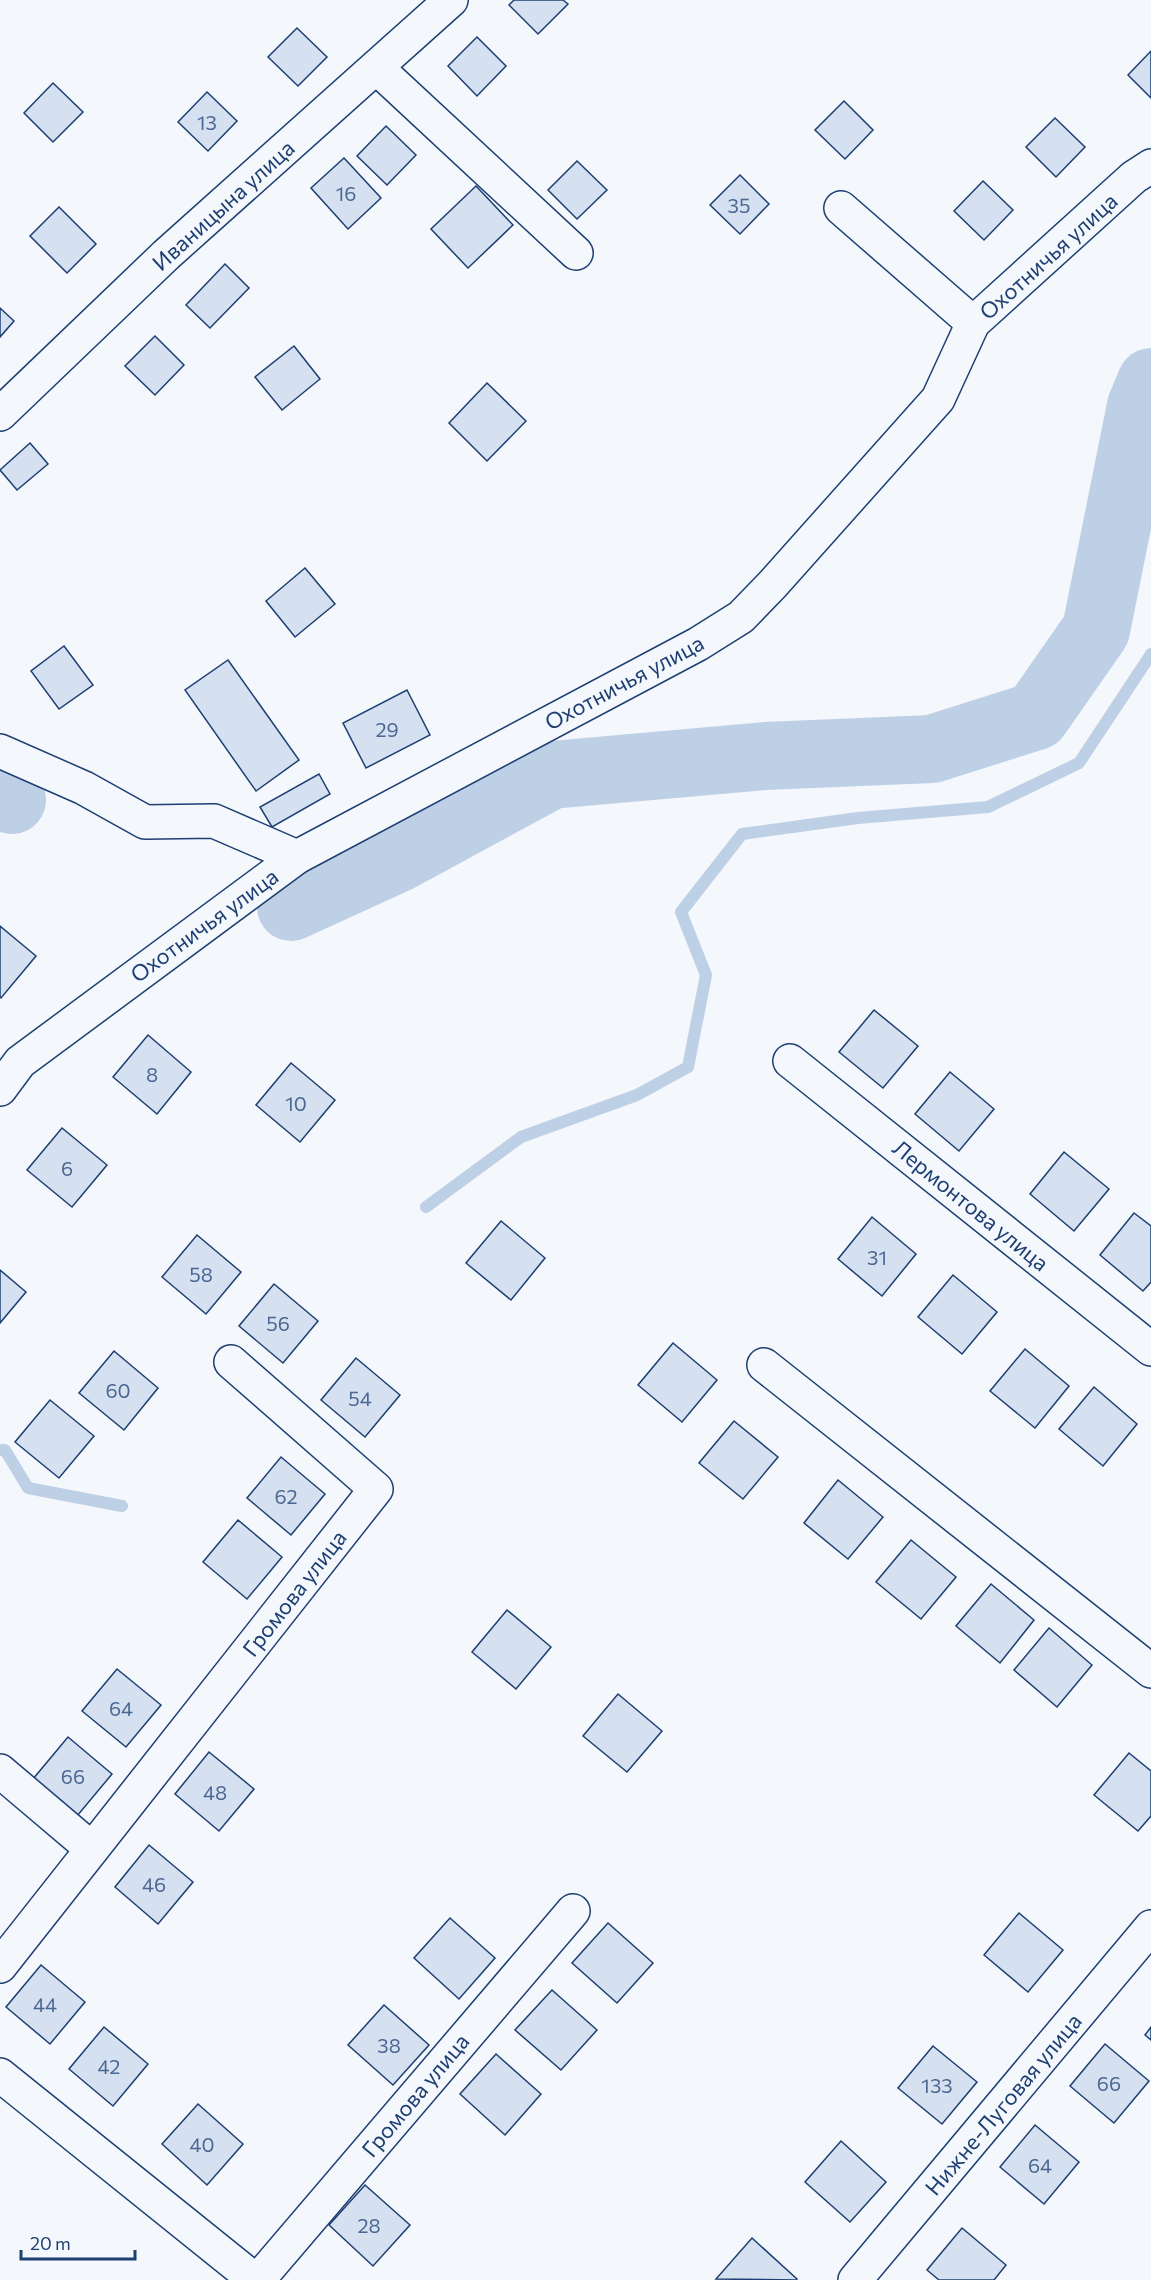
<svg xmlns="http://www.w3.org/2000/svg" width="1151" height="2280" font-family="Commissioner,sans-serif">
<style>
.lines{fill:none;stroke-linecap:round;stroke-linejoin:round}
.stream{stroke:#bed0e5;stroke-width:12}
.river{stroke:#bed0e5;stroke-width:68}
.building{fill:#d5e0f0;stroke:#1d3f73;stroke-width:1.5}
.street-casing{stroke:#1d3f73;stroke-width:36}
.street{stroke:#f4f7fb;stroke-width:33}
.labels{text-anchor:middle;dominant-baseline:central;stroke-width:4.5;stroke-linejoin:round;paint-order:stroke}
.number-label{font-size:20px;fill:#4b6792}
.street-label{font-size:22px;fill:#1d3f73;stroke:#f4f7fb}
</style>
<rect width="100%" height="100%" fill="#f4f7fb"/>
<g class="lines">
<!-- stream -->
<g class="stream">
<path d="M 426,1207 L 521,1137 L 637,1095 L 688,1067 L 706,975 L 681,912 L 742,834 L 858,818 L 988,807 L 1079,763 L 1151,654"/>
<path d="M 0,1450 L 5,1450 L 28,1488 L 122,1506"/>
</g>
<!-- river -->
<g class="river">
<path d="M 0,796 L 12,800"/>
<path d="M 291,907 L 398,858 L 551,775 L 765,756 L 932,749 L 1036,716 L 1096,630 L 1141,406 L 1151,382"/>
</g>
</g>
<!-- building -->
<g class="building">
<path d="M 514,0 L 563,0 L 568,4 L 538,34 L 509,5 Z"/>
<path d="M 297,28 L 327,57 L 298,86 L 268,57 Z"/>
<path d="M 477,37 L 506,66 L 477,96 L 448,66 Z"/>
<path d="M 1151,51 L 1151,98 L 1128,75 Z"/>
<path d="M 53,83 L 83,112 L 53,142 L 24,113 Z"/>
<path d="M 207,92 L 237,121 L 208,151 L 178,122 Z"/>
<path d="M 844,101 L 873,130 L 845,159 L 815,130 Z"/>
<path d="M 1055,118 L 1085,147 L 1056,177 L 1026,147 Z"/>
<path d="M 386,126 L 416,155 L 387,185 L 357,156 Z"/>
<path d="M 344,158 L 381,198 L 348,229 L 311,188 Z"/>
<path d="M 577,161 L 607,190 L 577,219 L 548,190 Z"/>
<path d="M 740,175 L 769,204 L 740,234 L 710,205 Z"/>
<path d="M 983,181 L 1013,210 L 984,240 L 954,211 Z"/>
<path d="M 476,186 L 513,225 L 468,268 L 431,229 Z"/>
<path d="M 59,207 L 96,244 L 67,273 L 30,236 Z"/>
<path d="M 225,264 L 249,288 L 210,328 L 186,305 Z"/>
<path d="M 0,308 L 14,321 L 0,337 Z"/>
<path d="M 155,336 L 184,365 L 155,395 L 125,366 Z"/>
<path d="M 294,346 L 320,379 L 282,410 L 255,377 Z"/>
<path d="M 487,383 L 526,421 L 487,461 L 449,423 Z"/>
<path d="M 30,443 L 48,464 L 17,490 L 0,470 Z"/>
<path d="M 305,568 L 335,604 L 295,637 L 266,601 Z"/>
<path d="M 64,646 L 93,685 L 59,709 L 31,671 Z"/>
<path d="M 228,660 L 299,760 L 256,791 L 185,690 Z"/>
<path d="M 407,690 L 430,735 L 366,768 L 343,723 Z"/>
<path d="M 319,774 L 330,794 L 272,827 L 260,807 Z"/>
<path d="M 0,926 L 36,956 L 1,998 L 0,997 Z"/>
<path d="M 874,1010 L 918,1046 L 883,1088 L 839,1052 Z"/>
<path d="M 148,1035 L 191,1072 L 157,1114 L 113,1077 Z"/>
<path d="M 291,1063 L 335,1100 L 300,1142 L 256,1105 Z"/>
<path d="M 950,1072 L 994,1109 L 959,1151 L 915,1114 Z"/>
<path d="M 62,1128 L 107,1165 L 72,1207 L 27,1170 Z"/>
<path d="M 1064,1152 L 1109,1189 L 1074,1231 L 1030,1194 Z"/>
<path d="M 1134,1213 L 1151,1226 L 1151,1282 L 1143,1291 L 1100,1255 Z"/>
<path d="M 872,1217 L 916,1254 L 882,1296 L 838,1259 Z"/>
<path d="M 501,1221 L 545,1258 L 511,1300 L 466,1263 Z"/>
<path d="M 197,1235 L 241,1272 L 206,1314 L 162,1277 Z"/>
<path d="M 0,1270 L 26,1292 L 0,1323 Z"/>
<path d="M 953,1275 L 997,1312 L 962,1354 L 918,1317 Z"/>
<path d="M 274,1284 L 318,1321 L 283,1363 L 239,1326 Z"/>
<path d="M 673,1343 L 717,1380 L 682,1422 L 638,1385 Z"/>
<path d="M 1025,1349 L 1069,1386 L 1035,1428 L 990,1391 Z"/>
<path d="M 114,1351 L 158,1388 L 124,1430 L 79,1393 Z"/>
<path d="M 356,1358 L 400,1395 L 365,1437 L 321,1400 Z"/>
<path d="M 1094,1387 L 1137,1424 L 1103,1466 L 1059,1429 Z"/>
<path d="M 50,1400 L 94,1436 L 59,1478 L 15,1442 Z"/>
<path d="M 734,1421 L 778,1457 L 743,1499 L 699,1463 Z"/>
<path d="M 281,1457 L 325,1494 L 291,1535 L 247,1498 Z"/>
<path d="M 838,1480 L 883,1517 L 848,1559 L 804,1523 Z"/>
<path d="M 238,1520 L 282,1557 L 247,1599 L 203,1562 Z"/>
<path d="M 911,1540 L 956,1577 L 921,1619 L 876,1582 Z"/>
<path d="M 991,1584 L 1034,1620 L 1000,1663 L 956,1626 Z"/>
<path d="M 507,1610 L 551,1647 L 516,1689 L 472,1652 Z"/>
<path d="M 1049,1628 L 1092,1665 L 1057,1707 L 1014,1670 Z"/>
<path d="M 117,1669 L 161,1705 L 126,1747 L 82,1711 Z"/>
<path d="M 618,1694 L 662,1731 L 627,1772 L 583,1736 Z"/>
<path d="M 68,1737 L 112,1774 L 77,1816 L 33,1779 Z"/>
<path d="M 209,1752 L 254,1789 L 219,1831 L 175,1794 Z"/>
<path d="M 1129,1753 L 1151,1771 L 1151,1816 L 1138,1831 L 1094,1795 Z"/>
<path d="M 149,1845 L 193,1882 L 158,1924 L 115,1887 Z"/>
<path d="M 1019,1913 L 1063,1950 L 1028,1992 L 984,1955 Z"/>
<path d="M 450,1918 L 495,1958 L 459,1999 L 414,1958 Z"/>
<path d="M 608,1923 L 653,1963 L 617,2003 L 572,1963 Z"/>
<path d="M 41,1965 L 85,2002 L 50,2044 L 6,2007 Z"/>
<path d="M 552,1990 L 597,2030 L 561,2070 L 515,2030 Z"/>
<path d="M 384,2005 L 429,2045 L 393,2085 L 348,2045 Z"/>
<path d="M 104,2027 L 148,2064 L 113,2106 L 69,2069 Z"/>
<path d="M 1151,2027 L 1151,2040 L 1145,2035 Z"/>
<path d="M 1105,2044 L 1149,2081 L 1114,2123 L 1070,2086 Z"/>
<path d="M 933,2046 L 977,2082 L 942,2124 L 898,2088 Z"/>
<path d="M 496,2054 L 541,2094 L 505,2135 L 460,2094 Z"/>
<path d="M 198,2104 L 243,2144 L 207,2185 L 162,2144 Z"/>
<path d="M 1035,2125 L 1079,2162 L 1044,2204 L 1000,2167 Z"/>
<path d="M 841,2141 L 886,2182 L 850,2222 L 805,2182 Z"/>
<path d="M 365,2185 L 410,2225 L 373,2266 L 329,2225 Z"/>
<path d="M 962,2228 L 1006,2265 L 994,2280 L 939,2280 L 927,2270 Z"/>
<path d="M 752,2238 L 797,2279 L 796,2280 L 716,2279 Z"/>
</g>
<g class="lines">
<!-- street casing -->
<g class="street-casing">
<g id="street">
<path d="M 377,68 L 576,253"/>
<path d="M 841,208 L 973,323"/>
<path d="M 0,414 L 166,255 L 451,0"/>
<path d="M 0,751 L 84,788 L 145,822 L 214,821 L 297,857"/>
<path d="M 790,1061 L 1151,1349"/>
<path d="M 0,1089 L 20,1062 L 297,857 L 698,644 L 741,617 L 772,585 L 938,399 L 973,323 L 1134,177 L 1151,166"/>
<path d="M 764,1365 L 1151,1671"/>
<path d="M 0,1771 L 92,1849"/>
<path d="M 0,1966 L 376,1489 L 231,1362"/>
<path d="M 0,2075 L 255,2280"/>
<path d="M 258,2280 L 573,1911"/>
<path d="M 855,2280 L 1151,1927"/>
</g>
</g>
<!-- street -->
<use href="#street" class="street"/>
</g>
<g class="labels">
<!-- number labels -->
<g class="number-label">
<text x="207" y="122">13</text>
<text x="346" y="193">16</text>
<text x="739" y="205">35</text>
<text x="387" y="729">29</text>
<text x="152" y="1074">8</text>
<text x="296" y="1103">10</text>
<text x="67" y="1168">6</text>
<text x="877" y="1257">31</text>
<text x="201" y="1274">58</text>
<text x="278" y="1323">56</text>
<text x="118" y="1390">60</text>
<text x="360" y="1398">54</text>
<text x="286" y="1496">62</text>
<text x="121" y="1708">64</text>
<text x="73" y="1776">66</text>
<text x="215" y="1792">48</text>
<text x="154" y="1884">46</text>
<text x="45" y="2004">44</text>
<text x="389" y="2045">38</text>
<text x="109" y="2066">42</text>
<text x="1109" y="2083">66</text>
<text x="937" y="2085">133</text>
<text x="202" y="2144">40</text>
<text x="1040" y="2165">64</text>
<text x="369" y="2225">28</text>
</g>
<!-- street labels -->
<g class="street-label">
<text transform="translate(223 205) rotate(-42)">Иваницына улица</text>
<text transform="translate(1048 256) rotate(-42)">Охотничья улица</text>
<text transform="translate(624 682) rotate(-28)">Охотничья улица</text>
<text transform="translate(204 925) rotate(-36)">Охотничья улица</text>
<text transform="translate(971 1205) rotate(39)">Лермонтова улица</text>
<text transform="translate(294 1593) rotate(-52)">Громова улица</text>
<text transform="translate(415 2095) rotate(-50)">Громова улица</text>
<text transform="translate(1003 2104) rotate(-50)">Нижне-Луговая улица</text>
</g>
</g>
<!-- scale -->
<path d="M21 2250v9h114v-9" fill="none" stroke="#1d3f73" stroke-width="3"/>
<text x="30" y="2250" font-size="18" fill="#1d3f73" stroke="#f4f7fb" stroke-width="4.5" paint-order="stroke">20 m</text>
</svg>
